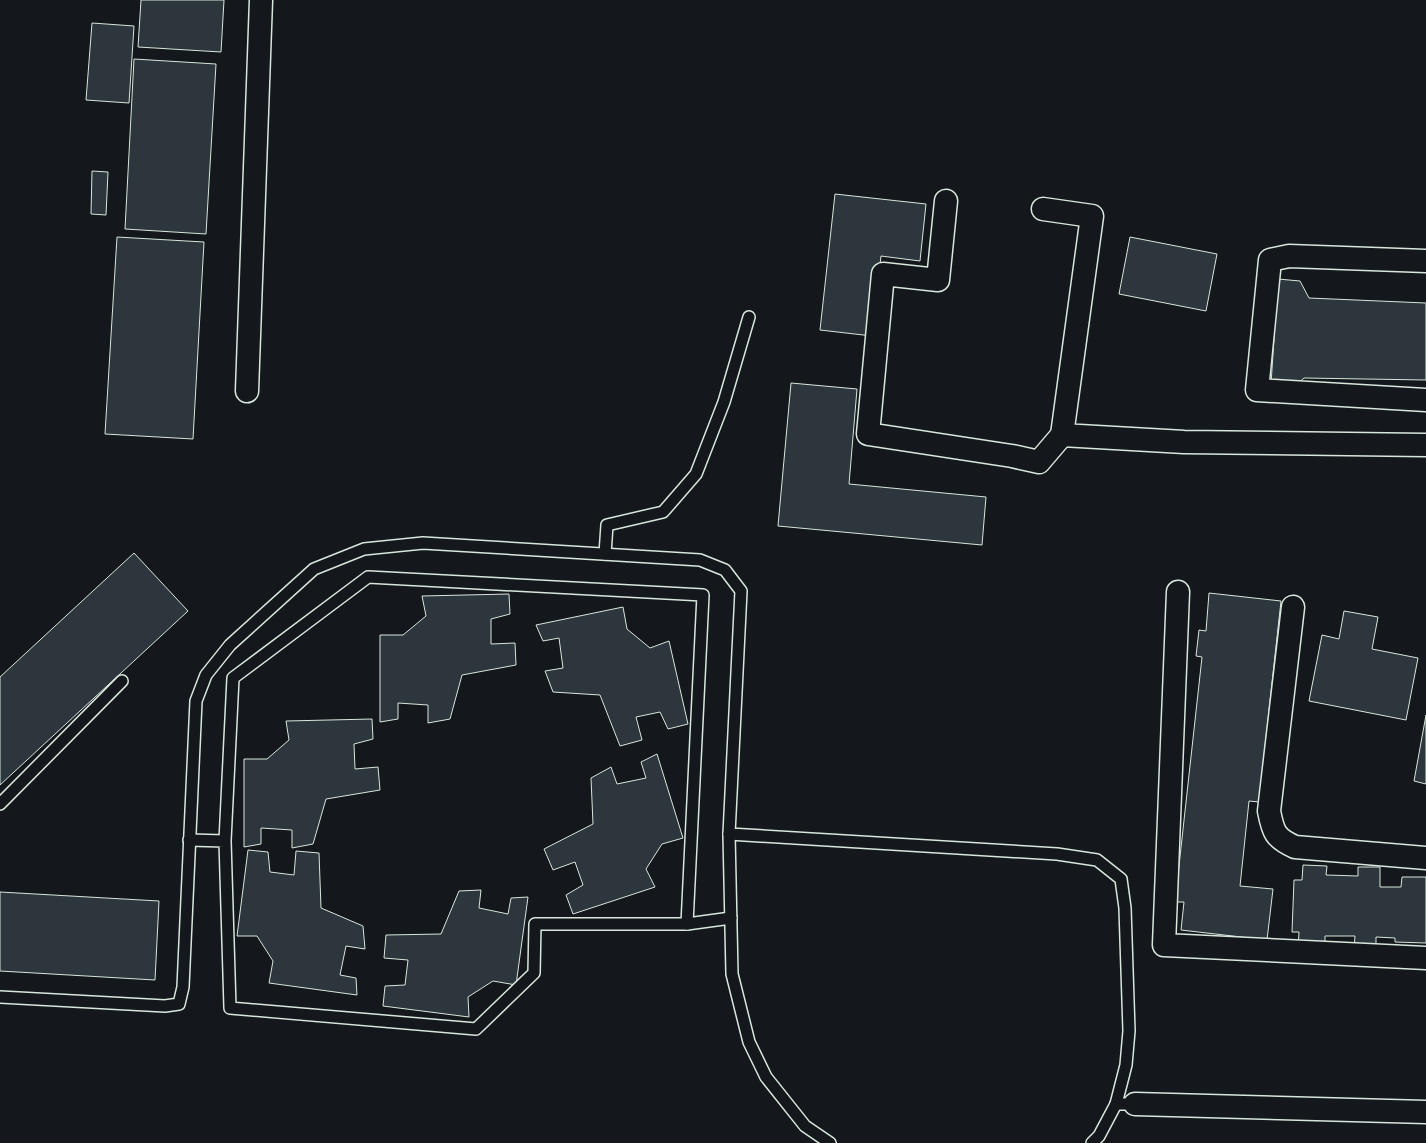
<svg xmlns="http://www.w3.org/2000/svg" width="1426" height="1143" font-family="Barlow,sans-serif">
<style>
.building{fill:#2c363c;stroke:#d8e6dc}
.lines{fill:none;stroke-linecap:round;stroke-linejoin:round}
.lane-casing{stroke:#d8e6dc;stroke-width:14}
.street-casing{stroke:#d8e6dc;stroke-width:25}
.lane{stroke:#14181c;stroke-width:11}
.street{stroke:#14181c;stroke-width:22}
</style>
<rect width="100%" height="100%" fill="#14181c"/>
<!-- building -->
<g class="building">
<path d="M 141,0 L 224,0 L 221,52 L 138,47 Z"/>
<path d="M 92,23 L 134,26 L 129,103 L 86,100 Z"/>
<path d="M 134,59 L 216,64 L 206,234 L 125,229 Z"/>
<path d="M 92,171 L 108,172 L 106,215 L 91,214 Z"/>
<path d="M 835,194 L 926,204 L 920,261 L 881,256 L 872,336 L 820,330 Z"/>
<path d="M 117,237 L 204,242 L 193,439 L 105,434 Z"/>
<path d="M 1130,237 L 1217,254 L 1206,311 L 1119,294 Z"/>
<path d="M 1278,279 L 1300,281 L 1309,298 L 1426,303 L 1426,380 L 1304,378 L 1295,386 L 1271,384 Z"/>
<path d="M 791,383 L 857,389 L 849,484 L 986,497 L 982,545 L 778,526 Z"/>
<path d="M 134,553 L 188,611 L 0,785 L 0,677 Z"/>
<path d="M 1209,593 L 1281,601 L 1259,802 L 1249,801 L 1240,886 L 1273,889 L 1267,940 L 1181,930 L 1184,902 L 1175,902 L 1202,657 L 1196,656 L 1199,630 L 1206,631 Z"/>
<path d="M 509,594 L 510,614 L 491,619 L 491,644 L 515,643 L 516,665 L 462,675 L 450,719 L 428,723 L 428,705 L 398,703 L 398,719 L 380,722 L 380,635 L 403,635 L 426,616 L 422,596 Z"/>
<path d="M 623,607 L 627,629 L 650,648 L 669,641 L 688,724 L 668,729 L 660,712 L 636,717 L 642,740 L 620,746 L 600,695 L 553,692 L 545,671 L 563,668 L 559,638 L 543,641 L 536,625 Z"/>
<path d="M 1344,611 L 1378,617 L 1372,649 L 1418,658 L 1406,720 L 1309,701 L 1322,635 L 1339,639 Z"/>
<path d="M 1426,715 L 1426,784 L 1414,781 Z"/>
<path d="M 372,719 L 373,739 L 354,744 L 355,769 L 378,767 L 380,790 L 326,799 L 313,844 L 292,848 L 292,830 L 261,828 L 261,844 L 244,847 L 244,759 L 267,759 L 289,740 L 286,721 Z"/>
<path d="M 657,754 L 683,838 L 662,844 L 646,869 L 655,887 L 573,914 L 566,895 L 583,885 L 575,862 L 553,870 L 544,849 L 593,824 L 591,778 L 611,767 L 617,784 L 646,778 L 641,762 Z"/>
<path d="M 248,850 L 268,852 L 270,872 L 294,875 L 296,851 L 319,853 L 321,908 L 363,926 L 365,949 L 346,946 L 340,975 L 356,978 L 357,995 L 269,983 L 273,961 L 257,936 L 237,936 Z"/>
<path d="M 1303,865 L 1327,866 L 1326,875 L 1358,876 L 1358,867 L 1380,867 L 1380,887 L 1401,887 L 1402,877 L 1426,877 L 1426,943 L 1395,942 L 1395,938 L 1376,937 L 1376,950 L 1354,949 L 1355,936 L 1325,936 L 1325,948 L 1298,948 L 1299,932 L 1292,932 L 1294,880 L 1302,880 Z"/>
<path d="M 481,890 L 479,908 L 508,914 L 511,898 L 528,897 L 516,985 L 493,981 L 468,997 L 469,1017 L 383,1006 L 385,986 L 405,985 L 408,960 L 384,958 L 386,935 L 441,934 L 459,891 Z"/>
<path d="M 0,892 L 159,901 L 155,980 L 0,971 Z"/>
</g>
<g class="lines">
<!-- lane casing -->
<g class="lane-casing">
<g id="lane">
<path d="M 605,554 L 607,525 L 663,512 L 696,474 L 724,402 L 749,317"/>
<path d="M 0,804 L 122,681"/>
<path d="M 729,834 L 732,974 L 749,1042 L 766,1077 L 805,1126 L 830,1143"/>
<path d="M 189,840 L 225,841 L 230,1008 L 476,1029 L 534,973 L 535,924 L 687,924 L 703,595 L 368,577 L 233,678 L 225,841"/>
<path d="M 687,924 L 731,918"/>
<path d="M 0,997 L 165,1006 L 179,1004 L 183,987 L 196,701 L 206,675 L 230,645 L 314,569 L 364,549 L 423,543 L 700,560 L 725,570 L 741,591 L 729,834 L 1057,854 L 1097,860 L 1121,879 L 1125,908 L 1129,1031 L 1126,1065 L 1116,1104 L 1135,1104"/>
<path d="M 1092,1143 L 1099,1136 L 1116,1104"/>
</g>
</g>
<!-- street casing -->
<g class="street-casing">
<g id="street">
<path d="M 946,201 L 938,280 L 883,274 L 868,434 L 1012,456 L 1039,462 L 1062,435"/>
<path d="M 1043,209 L 1092,216 L 1062,435 L 1184,442 L 1426,445"/>
<path d="M 1426,261 L 1289,256 L 1270,260 L 1257,390 L 1426,400"/>
<path d="M 247,391 L 261,0"/>
<path d="M 1178,592 L 1164,945 L 1426,958"/>
<path d="M 1293,607 L 1269,811 C 1273,832 1275,838 1295,847 L 1426,858"/>
<path d="M 1135,1104 L 1426,1112"/>
</g>
</g>
<!-- lane -->
<use href="#lane" class="lane"/>
<!-- street -->
<use href="#street" class="street"/>
</g>
</svg>
